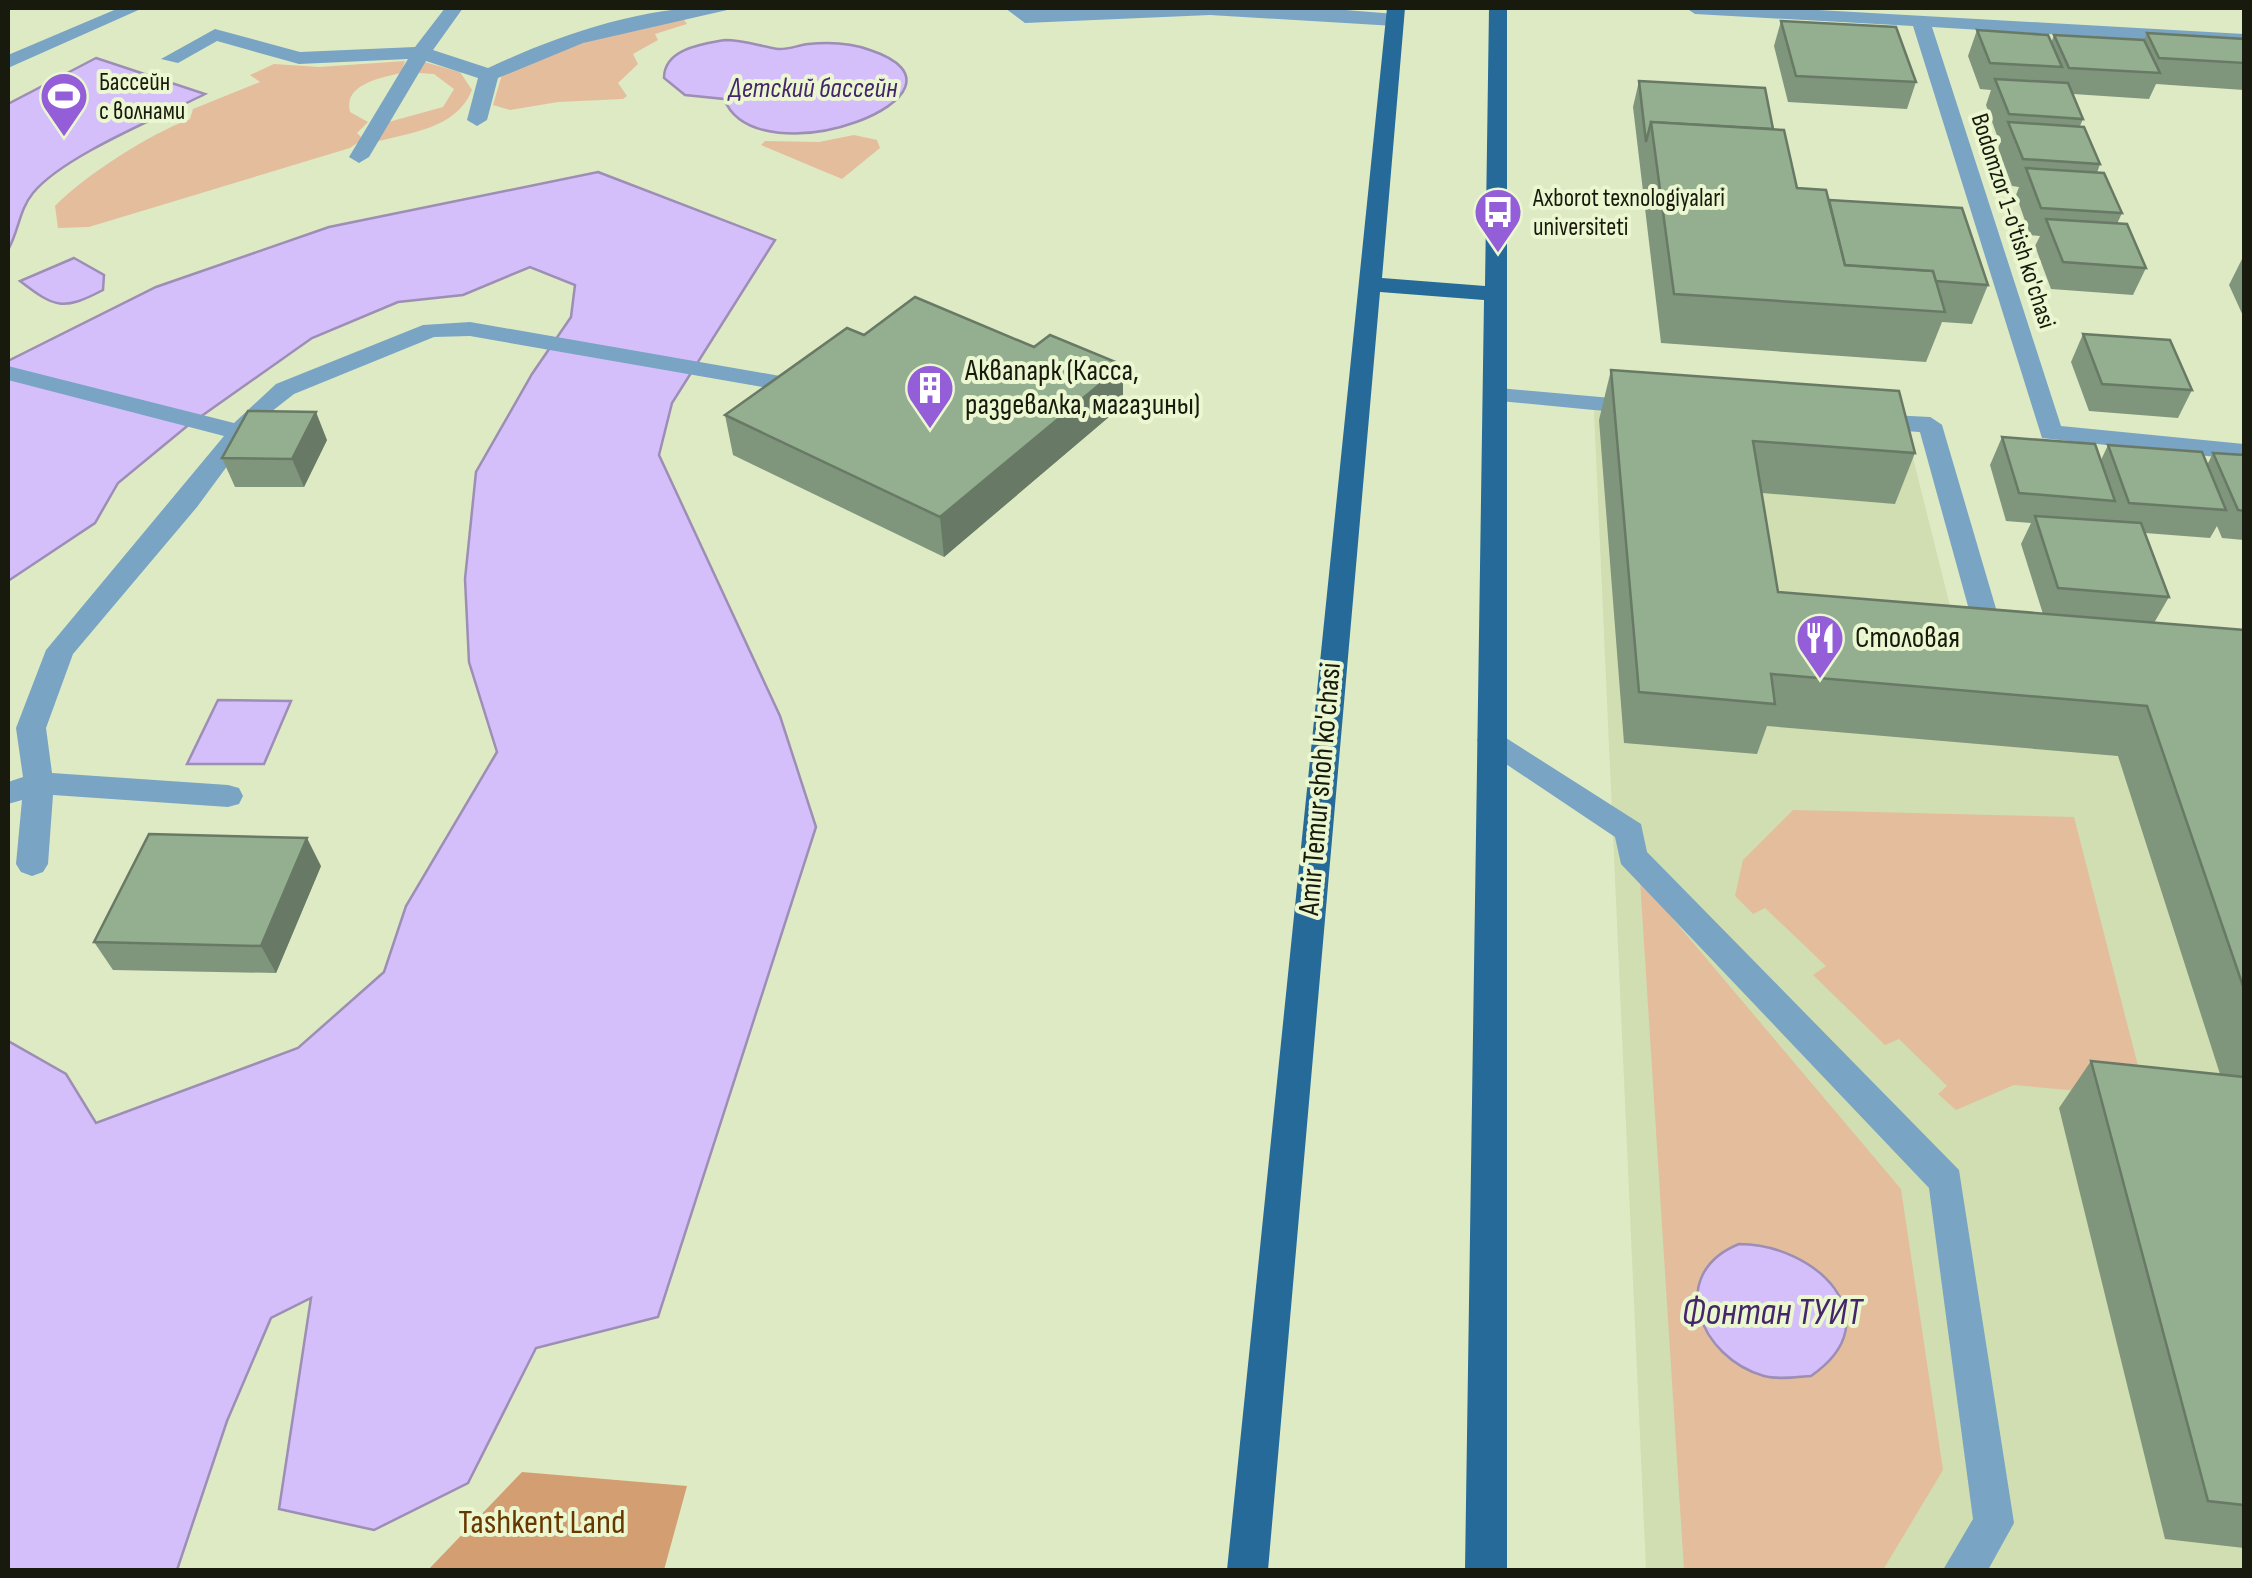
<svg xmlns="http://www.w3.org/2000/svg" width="2252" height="1578" font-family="'Sofia Sans Condensed',sans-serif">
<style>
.built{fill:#d0deb1}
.green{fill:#e4bd9d}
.forest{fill:#d29e72}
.water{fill:#d5bffb;stroke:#9c8eb4;stroke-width:2.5}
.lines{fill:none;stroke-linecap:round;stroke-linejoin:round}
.service{fill:#79a4c3;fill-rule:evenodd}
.pedestrian{fill:#79a4c3;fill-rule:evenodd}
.minor{fill:#79a4c3;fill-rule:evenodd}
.primary{fill:#256a98;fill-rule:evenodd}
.wall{fill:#7f967c}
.shaded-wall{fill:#687a65}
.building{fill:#94ae90;stroke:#687a65;stroke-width:2.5}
.labels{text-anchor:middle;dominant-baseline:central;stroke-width:8;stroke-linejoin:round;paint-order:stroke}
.far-poi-label{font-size:25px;fill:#171a0d;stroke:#ebf7d1;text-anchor:start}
.far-street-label{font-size:25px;fill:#171a0d;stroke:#ebf7d1}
.far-water-label{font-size:28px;font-style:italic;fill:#45266b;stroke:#ebf7d1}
.poi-label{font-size:30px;fill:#171a0d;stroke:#ebf7d1;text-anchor:start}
.street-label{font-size:30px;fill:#171a0d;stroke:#ebf7d1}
.near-park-label{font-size:35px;fill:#683700;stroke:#ebf7d1}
.near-water-label{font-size:38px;font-style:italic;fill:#45266b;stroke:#ebf7d1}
</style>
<rect width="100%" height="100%" fill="#deeac4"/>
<!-- built -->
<path class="built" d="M 1594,411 L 1907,434 L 1959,642 L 2244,673 L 2244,1570 L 1646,1570 Z"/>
<!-- green -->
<g class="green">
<path d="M 683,18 L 687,24 L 655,34 L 658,40 L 633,54 L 638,64 L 618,83 L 627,96 L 623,99 L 558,102 L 510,110 L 493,105 L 503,71 L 570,43 Z"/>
<path d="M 405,61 L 401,73 C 381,78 343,84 350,112 L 368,122 L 357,133 L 363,139 L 350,148 L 89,227 L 58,228 L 55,206 C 84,176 151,133 190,119 L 193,109 L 260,82 L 250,75 L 274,64 L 319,67 Z"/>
<path d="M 421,61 L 460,72 L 472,90 C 456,130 409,132 372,143 L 385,123 L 443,107 L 454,89 L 434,74 L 419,73 Z"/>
<path d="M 854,135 L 877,140 L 880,148 L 842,179 L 761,145 L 765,141 L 819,142 Z"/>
<path d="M 1793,810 L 2074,817 L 2146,1097 L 2014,1085 L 1956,1110 L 1938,1094 L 1947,1086 L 1899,1039 L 1885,1045 L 1813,975 L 1826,966 L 1765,908 L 1753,914 L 1735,896 L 1743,860 Z"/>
<path d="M 1640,880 L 1901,1189 L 1943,1470 L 1883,1570 L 1684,1570 Z"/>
</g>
<!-- forest -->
<path class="forest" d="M 522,1472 L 687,1486 L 664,1570 L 428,1570 Z"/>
<!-- water -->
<g class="water">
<path d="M 725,40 C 744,40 759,46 778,49 C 787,50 799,45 808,44 C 828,42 851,43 870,50 C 996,92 758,183 724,99 L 685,95 L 664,78 C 664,49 702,44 725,40 Z"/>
<path d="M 96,58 L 205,94 C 160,117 63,156 33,193 C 19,210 19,231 8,250 L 8,104 Z"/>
<path d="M 598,172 L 775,240 L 672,403 L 659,455 L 780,716 L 816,827 L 658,1317 L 536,1348 L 468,1483 L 374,1530 L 279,1509 L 311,1298 L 271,1318 L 227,1421 L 177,1570 L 8,1570 L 8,1041 L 66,1074 L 96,1123 L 298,1048 L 384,972 L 406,906 L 497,752 L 469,662 L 465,579 L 476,472 L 532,374 L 571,317 L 575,285 L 530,267 L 463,295 L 398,302 L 312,338 L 186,427 L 118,483 L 95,523 L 8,581 L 8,361 L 156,287 L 329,227 Z"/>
<path d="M 74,258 L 104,275 L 103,290 C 63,311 55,308 20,281 Z"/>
<path d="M 218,700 L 291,701 L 264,764 L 187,764 Z"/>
<path d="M 1739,1244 C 1815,1244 1894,1319 1811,1376 C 1796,1377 1779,1380 1764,1376 C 1700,1358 1665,1274 1739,1244 Z"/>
</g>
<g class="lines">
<!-- service -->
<g class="service">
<path d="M 119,8 L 143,8 L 8,68 L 8,55 Z"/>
<path d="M 1005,8 L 1321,8 L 1395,14 L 1404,20 L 1395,26 L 1210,15 L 1025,23 Z"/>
<path d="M 1930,417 L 1942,425 L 2007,646 L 2003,653 L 1993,656 L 1979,646 L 1918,425 Z"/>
<path d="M 1492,729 L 1641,824 L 1647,852 L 1959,1170 L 2014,1523 L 1988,1570 L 1943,1570 L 1973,1519 L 1929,1188 L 1621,864 L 1615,837 L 1482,748 L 1477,740 L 1482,732 Z"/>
</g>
<!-- pedestrian -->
<g class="pedestrian">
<path d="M 445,8 L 463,8 L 433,50 L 488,68 C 563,33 653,2 736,8 L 583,43 L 498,78 L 487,120 L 477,126 L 467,120 L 478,78 L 426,61 L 369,157 L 359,163 L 349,157 L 408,59 L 299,64 L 217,41 L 178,63 L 161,59 L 215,29 L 300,52 L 415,47 Z"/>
<path d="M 470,322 L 780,376 L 819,395 L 807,402 L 774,389 L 470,336 L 434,337 L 294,394 L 262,419 L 197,507 L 73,654 L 46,728 L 52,773 L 228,785 L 239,788 L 243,796 L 239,804 L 228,807 L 53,795 L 48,864 L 43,872 L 32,876 L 21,872 L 16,864 L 22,800 L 8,804 L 8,782 L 23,777 L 16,728 L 46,650 L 224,436 L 8,380 L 8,366 L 234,423 L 276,384 L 423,325 Z"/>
</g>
<!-- minor -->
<g class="minor">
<path d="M 1686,8 L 1783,8 L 2244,34 L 2244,46 L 1932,27 L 2061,426 L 2244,444 L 2244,460 L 2042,438 L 1913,26 L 1695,14 Z"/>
<path d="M 1498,388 L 1645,401 L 1657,408 L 1645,415 L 1489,400 L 1486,395 L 1489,390 Z"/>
<path d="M 1870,414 L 1930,417 L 1942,425 L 1930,433 L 1861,427 L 1858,422 L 1861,417 Z"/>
</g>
<!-- primary -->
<path class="primary" d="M 1387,8 L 1405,8 L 1382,278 L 1485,286 L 1489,8 L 1507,8 L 1507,1570 L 1465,1570 L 1484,300 L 1380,292 L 1268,1570 L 1227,1570 Z"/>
</g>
<!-- wall -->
<g class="wall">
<path d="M 1781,21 L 1916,82 L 1907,109 L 1788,102 L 1774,46 Z"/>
<path d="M 1977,30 L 2051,43 L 2054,35 L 2144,40 L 2147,33 L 2244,39 L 2244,90 L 2156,84 L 2149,99 L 2073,94 L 2083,119 L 2080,126 L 2100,164 L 2097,173 L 2122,213 L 2117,224 L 2146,268 L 2133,295 L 2051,289 L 2035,246 L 2040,236 L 2030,235 L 2016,195 L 2019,187 L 2012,186 L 1998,148 L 2001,141 L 1999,141 L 1986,105 L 1991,90 L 1980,89 L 1968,56 Z"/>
<path d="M 1639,81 L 1773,129 L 1797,188 L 1829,200 L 1988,285 L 1972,324 L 1942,322 L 1926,362 L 1661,343 L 1633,107 Z"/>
<path d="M 2243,257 L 2244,258 L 2244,318 L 2229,285 Z"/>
<path d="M 2083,334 L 2192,390 L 2178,418 L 2089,411 L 2071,362 Z"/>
<path d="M 864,335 L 1123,405 L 944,557 L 733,455 L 725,415 Z"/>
<path d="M 1611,370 L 1915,453 L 1895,504 L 1762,493 L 1778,592 L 2043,614 L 2021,544 L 2031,523 L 2006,521 L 1990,465 L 2002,437 L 2101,460 L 2108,445 L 2207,465 L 2213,453 L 2244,455 L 2244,540 L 2222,538 L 2217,526 L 2210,538 L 2145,533 L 2169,597 L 2154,623 L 2244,630 L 2244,1548 L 2165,1539 L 2059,1108 L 2091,1061 L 2220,1074 L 2118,756 L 1767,726 L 1757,754 L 1624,743 L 1599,420 Z"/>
<path d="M 327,440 L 304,487 L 235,487 L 222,458 Z"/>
<path d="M 321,866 L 276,973 L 113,970 L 94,942 Z"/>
</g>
<!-- shaded-wall -->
<g class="shaded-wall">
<path d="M 1123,365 L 1123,405 L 944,557 L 940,517 Z"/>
<path d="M 316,412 L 327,440 L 304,487 L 292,459 Z"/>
<path d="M 307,838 L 321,866 L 276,973 L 261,946 Z"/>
</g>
<!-- building -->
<g class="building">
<path d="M 1781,21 L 1896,27 L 1916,82 L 1796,76 Z"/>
<path d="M 1977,30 L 2048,35 L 2062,67 L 1990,63 Z"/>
<path d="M 2147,33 L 2244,39 L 2244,63 L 2159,58 Z"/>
<path d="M 2054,35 L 2144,40 L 2160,73 L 2069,68 Z"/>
<path d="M 1995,79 L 2068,83 L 2083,119 L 2009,114 Z"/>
<path d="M 1639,81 L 1765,88 L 1773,129 L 1651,122 L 1646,142 Z"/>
<path d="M 1651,122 L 1784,130 L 1797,188 L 1826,190 L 1845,265 L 1933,271 L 1945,312 L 1674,294 Z"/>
<path d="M 2008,122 L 2084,127 L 2100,164 L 2023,159 Z"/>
<path d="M 2026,168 L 2104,173 L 2122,213 L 2041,208 Z"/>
<path d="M 1829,200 L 1962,208 L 1988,285 L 1936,281 L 1933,271 L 1845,265 Z"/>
<path d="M 2046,219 L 2127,224 L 2146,268 L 2063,262 Z"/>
<path d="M 915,297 L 1034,347 L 1050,335 L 1123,365 L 940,517 L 725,415 L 847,328 L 864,335 Z"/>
<path d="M 2083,334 L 2170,340 L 2192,390 L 2102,384 Z"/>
<path d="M 1611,370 L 1899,391 L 1915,453 L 1753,441 L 1778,592 L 2244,630 L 2244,989 L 2147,706 L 1771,674 L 1775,704 L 1639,692 Z"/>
<path d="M 248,411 L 316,412 L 292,459 L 222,458 Z"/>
<path d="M 2002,437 L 2095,444 L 2115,501 L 2019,493 Z"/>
<path d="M 2108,445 L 2202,452 L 2226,510 L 2129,503 Z"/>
<path d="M 2213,453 L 2244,455 L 2244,511 L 2238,510 Z"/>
<path d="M 2035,516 L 2141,523 L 2169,597 L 2058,588 Z"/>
<path d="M 149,834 L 307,838 L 261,946 L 94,942 Z"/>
<path d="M 2091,1061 L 2244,1077 L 2244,1505 L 2208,1501 Z"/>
</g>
<!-- icons -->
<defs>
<g id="stadium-pin" transform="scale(2.5)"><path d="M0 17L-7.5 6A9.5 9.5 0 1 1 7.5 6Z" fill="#935ed7" stroke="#ebf7d1"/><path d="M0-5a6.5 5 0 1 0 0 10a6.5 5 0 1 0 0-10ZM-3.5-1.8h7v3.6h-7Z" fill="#fff"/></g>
<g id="bus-pin" transform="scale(2.5)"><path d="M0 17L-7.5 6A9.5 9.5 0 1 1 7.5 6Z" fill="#935ed7" stroke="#ebf7d1"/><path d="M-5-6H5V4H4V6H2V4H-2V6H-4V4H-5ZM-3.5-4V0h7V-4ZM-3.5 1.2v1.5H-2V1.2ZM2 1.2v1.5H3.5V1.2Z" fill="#fff"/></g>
<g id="building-pin" transform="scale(2.5)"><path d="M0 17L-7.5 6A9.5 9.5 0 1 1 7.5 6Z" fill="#935ed7" stroke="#ebf7d1"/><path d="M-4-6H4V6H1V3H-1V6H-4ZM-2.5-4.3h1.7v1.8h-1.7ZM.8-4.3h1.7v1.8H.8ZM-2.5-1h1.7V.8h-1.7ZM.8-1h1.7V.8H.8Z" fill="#fff"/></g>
<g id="restaurant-pin" transform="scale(2.5)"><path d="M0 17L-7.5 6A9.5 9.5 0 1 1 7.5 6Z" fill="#935ed7" stroke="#ebf7d1"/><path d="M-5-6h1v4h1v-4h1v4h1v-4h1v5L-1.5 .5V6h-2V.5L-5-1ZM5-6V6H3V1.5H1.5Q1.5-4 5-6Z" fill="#fff"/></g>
</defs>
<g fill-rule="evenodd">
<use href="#stadium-pin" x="64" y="96"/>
<use href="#bus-pin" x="1498" y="212"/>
<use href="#building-pin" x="930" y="388"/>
<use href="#restaurant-pin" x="1820" y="638"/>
</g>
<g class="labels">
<!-- far-poi labels -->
<g class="far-poi-label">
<text x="99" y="82">Бассейн<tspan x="99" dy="29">с волнами</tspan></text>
<text x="1533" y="198">Axborot texnologiyalari<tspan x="1533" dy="29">universiteti</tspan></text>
</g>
<!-- far-street labels -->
<g class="far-street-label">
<text transform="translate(2013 221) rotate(72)">Bodomzor 1-o'tish ko'chasi</text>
</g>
<!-- far-water labels -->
<g class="far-water-label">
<text x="813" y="88">Детский бассейн</text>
</g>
<!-- poi labels -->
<g class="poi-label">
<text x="965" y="371">Аквапарк (Касса,<tspan x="965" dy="34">раздевалка, магазины)</tspan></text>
<text x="1855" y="638">Столовая</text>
</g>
<!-- street labels -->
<g class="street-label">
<text transform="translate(1320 789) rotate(-85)">Amir Temur shoh ko'chasi</text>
</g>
<!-- near-park labels -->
<g class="near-park-label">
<text x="542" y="1522">Tashkent Land</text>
</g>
<!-- near-water labels -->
<g class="near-water-label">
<text x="1772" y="1312">Фонтан ТУИТ</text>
</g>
</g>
<!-- border -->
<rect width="2252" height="1578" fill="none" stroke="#171a0d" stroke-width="20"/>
</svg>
